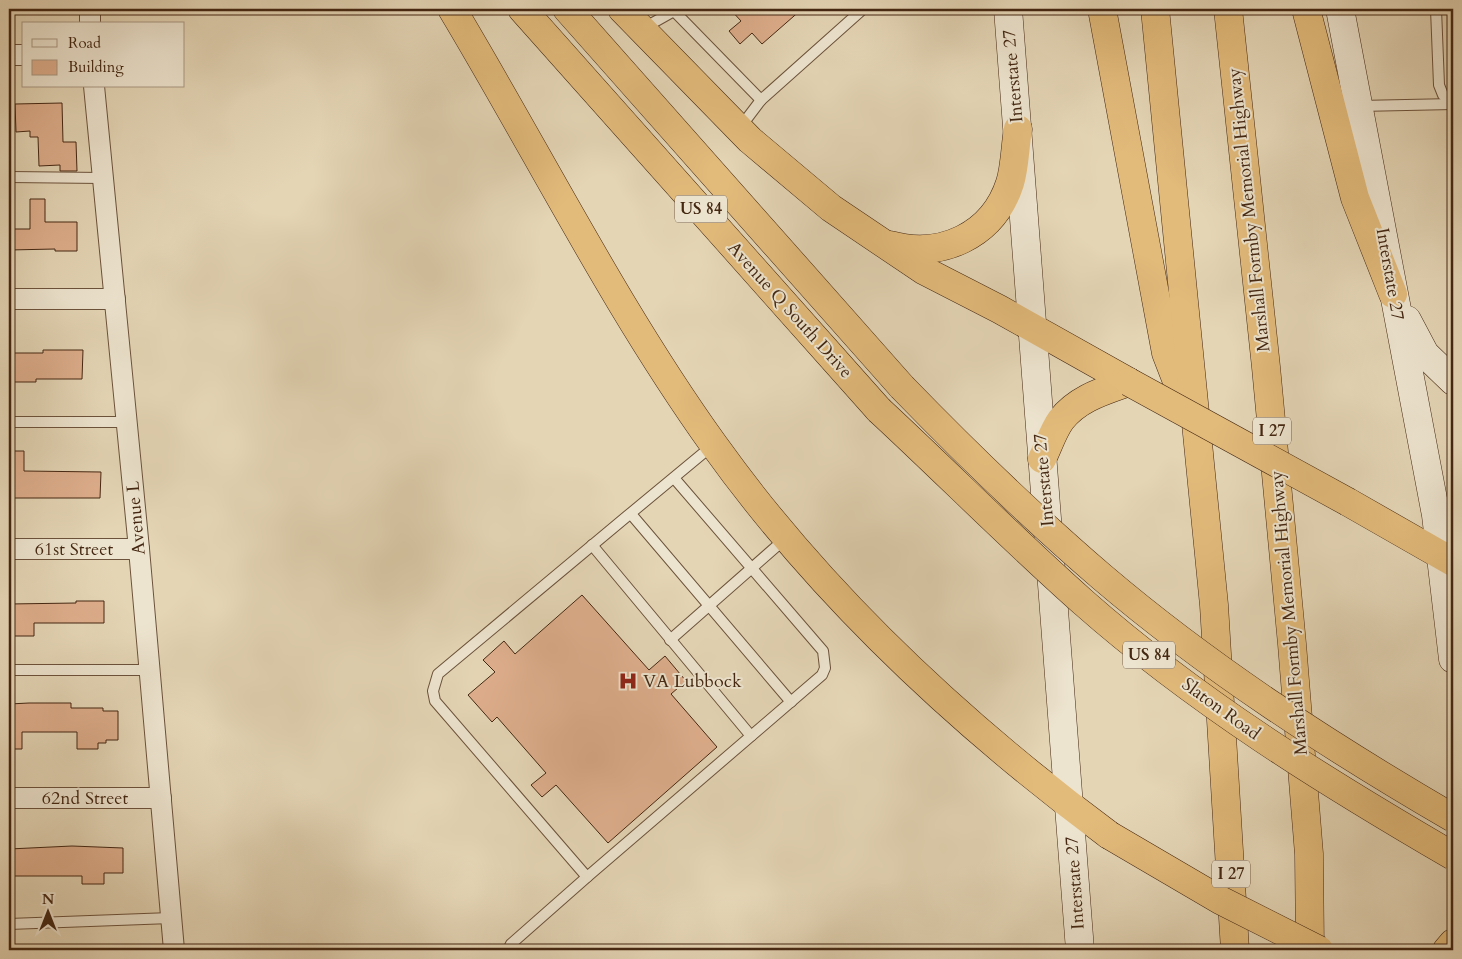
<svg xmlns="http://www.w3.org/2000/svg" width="1462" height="959" font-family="Cardo,serif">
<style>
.building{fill:#deae8c;stroke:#442712}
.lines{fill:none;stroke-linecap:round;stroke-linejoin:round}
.lane-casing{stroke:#6c523b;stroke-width:12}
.street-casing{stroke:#6c523b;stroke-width:22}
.secondary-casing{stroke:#442712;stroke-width:29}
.highway-casing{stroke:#442712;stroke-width:29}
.lane{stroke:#ede4cf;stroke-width:10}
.street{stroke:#ede4cf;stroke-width:20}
.secondary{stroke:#ede4cf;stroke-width:28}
.highway{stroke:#e2ba7a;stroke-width:28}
.highway-bridge-casing{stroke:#442712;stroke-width:29;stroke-linecap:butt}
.highway-bridge{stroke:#e2ba7a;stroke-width:28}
.labels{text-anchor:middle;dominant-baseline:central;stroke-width:4;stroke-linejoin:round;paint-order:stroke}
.shield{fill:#ede4cf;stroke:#77604b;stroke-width:1}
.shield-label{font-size:16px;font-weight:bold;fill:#442712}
.street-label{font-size:18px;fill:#442712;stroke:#ede4cf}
.poi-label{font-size:18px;fill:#442712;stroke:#ede4cf;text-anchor:start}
</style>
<rect width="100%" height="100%" fill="#e4d5b5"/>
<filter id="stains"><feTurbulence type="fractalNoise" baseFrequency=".004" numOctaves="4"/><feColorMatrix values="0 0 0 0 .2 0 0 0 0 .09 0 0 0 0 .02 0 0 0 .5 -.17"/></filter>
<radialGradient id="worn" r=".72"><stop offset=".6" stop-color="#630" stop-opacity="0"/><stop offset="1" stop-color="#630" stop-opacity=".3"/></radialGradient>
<!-- building -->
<g class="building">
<path d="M 730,9 L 802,9 L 762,44 L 752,33 L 740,44 L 729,31 L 741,21 Z"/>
<path d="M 62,103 L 63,142 L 76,142 L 77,171 L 60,171 L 60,165 L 39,166 L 38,137 L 30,137 L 30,131 L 16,132 L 15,104 Z"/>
<path d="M 30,199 L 45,199 L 45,222 L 77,222 L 77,251 L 55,251 L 55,249 L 9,250 L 9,229 L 30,229 Z"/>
<path d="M 43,350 L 83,350 L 82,379 L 36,379 L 36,382 L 9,382 L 9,353 L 43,353 Z"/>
<path d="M 9,451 L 24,451 L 24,471 L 101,472 L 100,498 L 9,498 Z"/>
<path d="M 582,595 L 649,670 L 665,656 L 686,681 L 671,694 L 717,747 L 608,843 L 556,785 L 542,797 L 531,785 L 546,773 L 497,717 L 492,722 L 468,695 L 495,672 L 483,660 L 504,641 L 515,654 Z"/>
<path d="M 76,601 L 104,601 L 104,623 L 34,623 L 34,636 L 9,636 L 9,604 L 76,603 Z"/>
<path d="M 29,703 L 71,703 L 71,708 L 103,708 L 103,711 L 118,711 L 118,740 L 106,740 L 106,743 L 98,743 L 98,749 L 77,749 L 77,732 L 22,732 L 22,749 L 9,749 L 9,704 Z"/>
<path d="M 72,846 L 123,848 L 123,873 L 104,873 L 104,884 L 82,884 L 82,876 L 9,876 L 9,849 Z"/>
</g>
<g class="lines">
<!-- lane casing -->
<g class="lane-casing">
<g id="lane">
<path d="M 677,9 L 674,11 L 761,100 L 863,9"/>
<path d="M 1436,9 L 1439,85 L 1443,95 L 1453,104"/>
<path d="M 642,29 L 674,11"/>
<path d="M 1359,106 L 1453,104"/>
<path d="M 739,129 L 761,100"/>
<path d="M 9,177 L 103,178"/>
<path d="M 9,422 L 127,422"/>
<path d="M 674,478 L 823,651 L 825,668 L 822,675 L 587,877 L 435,701 L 433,691 L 438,674 C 529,598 621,521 713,445"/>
<path d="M 631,514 L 791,702"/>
<path d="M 592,545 L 751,736"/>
<path d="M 670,640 L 786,538"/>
<path d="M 9,670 L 150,670"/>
<path d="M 9,924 L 171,918"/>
<path d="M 508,950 L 511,944 L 587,877"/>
</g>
</g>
<!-- street casing -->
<g class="street-casing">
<g id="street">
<path d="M 90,9 L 90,24"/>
<path d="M 9,55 L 24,55"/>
<path d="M 94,86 L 139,549 L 174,950"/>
<path d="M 9,299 L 115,299"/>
<path d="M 9,549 L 139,549"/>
<path d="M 9,798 L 161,798"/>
</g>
</g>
<!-- secondary casing -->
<g class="secondary-casing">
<g id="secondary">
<path d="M 1008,9 L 1080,950"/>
<path d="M 1340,9 L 1436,515 L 1453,659"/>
<path d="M 1407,320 L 1425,354 L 1453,381"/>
</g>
</g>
<!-- highway casing -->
<g class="highway-casing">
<g id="highway">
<path d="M 452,9 C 539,154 615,307 714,445 C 822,596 960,724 1109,835"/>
<path d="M 522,9 L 879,410"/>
<path d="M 567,9 L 902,387"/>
<path d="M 622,9 L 750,140 L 831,208 L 923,270 L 999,309 L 1129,382"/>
<path d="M 1102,9 L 1166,353 L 1186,405"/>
<path d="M 1155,9 L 1214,605 L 1235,950"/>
<path d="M 1228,9 L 1266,367 L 1292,644 L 1309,854 L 1310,950"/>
<path d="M 1306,9 L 1355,198 L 1393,294"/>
<path d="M 890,245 C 941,259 993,236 1010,183 C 1015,167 1015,147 1018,129"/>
<path d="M 1042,459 C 1048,447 1053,431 1061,420 C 1078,398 1104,391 1129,382"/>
<path d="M 1348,502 L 1453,562"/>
<path d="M 1447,950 L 1453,943"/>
</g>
</g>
<!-- lane -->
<use href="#lane" class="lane"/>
<!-- street -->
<use href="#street" class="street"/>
<!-- secondary -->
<use href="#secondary" class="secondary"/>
<!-- highway -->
<use href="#highway" class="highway"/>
<!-- highway-bridge casing -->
<g class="highway-bridge-casing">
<g id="highway-bridge">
<path d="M 1129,382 L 1348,502"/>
<path d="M 902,387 C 966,453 1032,517 1102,577 C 1210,669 1331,747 1453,818"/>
<path d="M 879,410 C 947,473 1013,540 1083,602 C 1195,701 1324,781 1453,856"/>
<path d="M 1109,835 L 1220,900 L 1319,950"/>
</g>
</g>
<!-- highway-bridge -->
<use href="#highway-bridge" class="highway-bridge"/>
</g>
<!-- icons -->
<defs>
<g id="hospital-bare" transform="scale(1.5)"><path d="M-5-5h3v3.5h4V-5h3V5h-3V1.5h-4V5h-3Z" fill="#8f2418" stroke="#ede4cf" stroke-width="2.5" paint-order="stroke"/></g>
</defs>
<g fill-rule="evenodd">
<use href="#hospital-bare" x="628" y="681"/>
</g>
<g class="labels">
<!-- shield labels -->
<g class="shield">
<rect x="675" y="195.5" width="52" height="27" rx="4"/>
<rect x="1253" y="417.5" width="38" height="27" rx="4"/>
<rect x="1123" y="641.5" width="52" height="27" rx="4"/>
<rect x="1212" y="860.5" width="38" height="27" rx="4"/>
</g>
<g class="shield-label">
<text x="701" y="209">US 84</text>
<text x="1272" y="431">I 27</text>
<text x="1149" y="655">US 84</text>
<text x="1231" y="874">I 27</text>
</g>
<!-- street labels -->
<g class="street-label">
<text transform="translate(1013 76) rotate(-95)">Interstate 27</text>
<text transform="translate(1249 210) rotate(-96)">Marshall Formby Memorial Highway</text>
<text transform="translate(1390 274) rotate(80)">Interstate 27</text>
<text transform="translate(790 310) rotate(48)">Avenue Q South Drive</text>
<text transform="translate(1044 480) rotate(-95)">Interstate 27</text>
<text transform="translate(136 518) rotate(-95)">Avenue L</text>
<text x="74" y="549">61st Street</text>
<text transform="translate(1289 613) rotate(-95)">Marshall Formby Memorial Highway</text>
<text transform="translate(1221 709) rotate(36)">Slaton Road</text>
<text x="85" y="798">62nd Street</text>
<text transform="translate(1075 883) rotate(-94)">Interstate 27</text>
</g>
<!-- poi labels -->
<g class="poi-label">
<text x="643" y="681">VA Lubbock</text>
</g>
</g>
<!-- margin -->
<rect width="1462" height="959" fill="none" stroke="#e4d5b5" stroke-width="30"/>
<rect x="10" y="10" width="1442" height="939" fill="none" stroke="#442712" stroke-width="2.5"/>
<rect x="15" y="15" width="1432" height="929" fill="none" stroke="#442712"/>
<!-- legend -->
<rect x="22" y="22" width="162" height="65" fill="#ede4cf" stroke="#a99883"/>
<rect x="32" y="39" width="25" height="8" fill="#ede4cf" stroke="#a99883"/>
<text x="68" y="48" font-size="15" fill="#442712">Road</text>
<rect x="32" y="60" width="25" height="15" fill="#deae8c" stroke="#a99883"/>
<text x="68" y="72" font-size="15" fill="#442712">Building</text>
<!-- north arrow -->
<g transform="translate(48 912)" stroke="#ede4cf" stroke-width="4" paint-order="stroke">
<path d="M0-4L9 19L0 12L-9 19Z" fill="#442712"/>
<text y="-8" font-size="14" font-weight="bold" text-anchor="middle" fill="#442712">N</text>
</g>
<rect width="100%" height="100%" filter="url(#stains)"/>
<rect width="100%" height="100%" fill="url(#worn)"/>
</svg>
